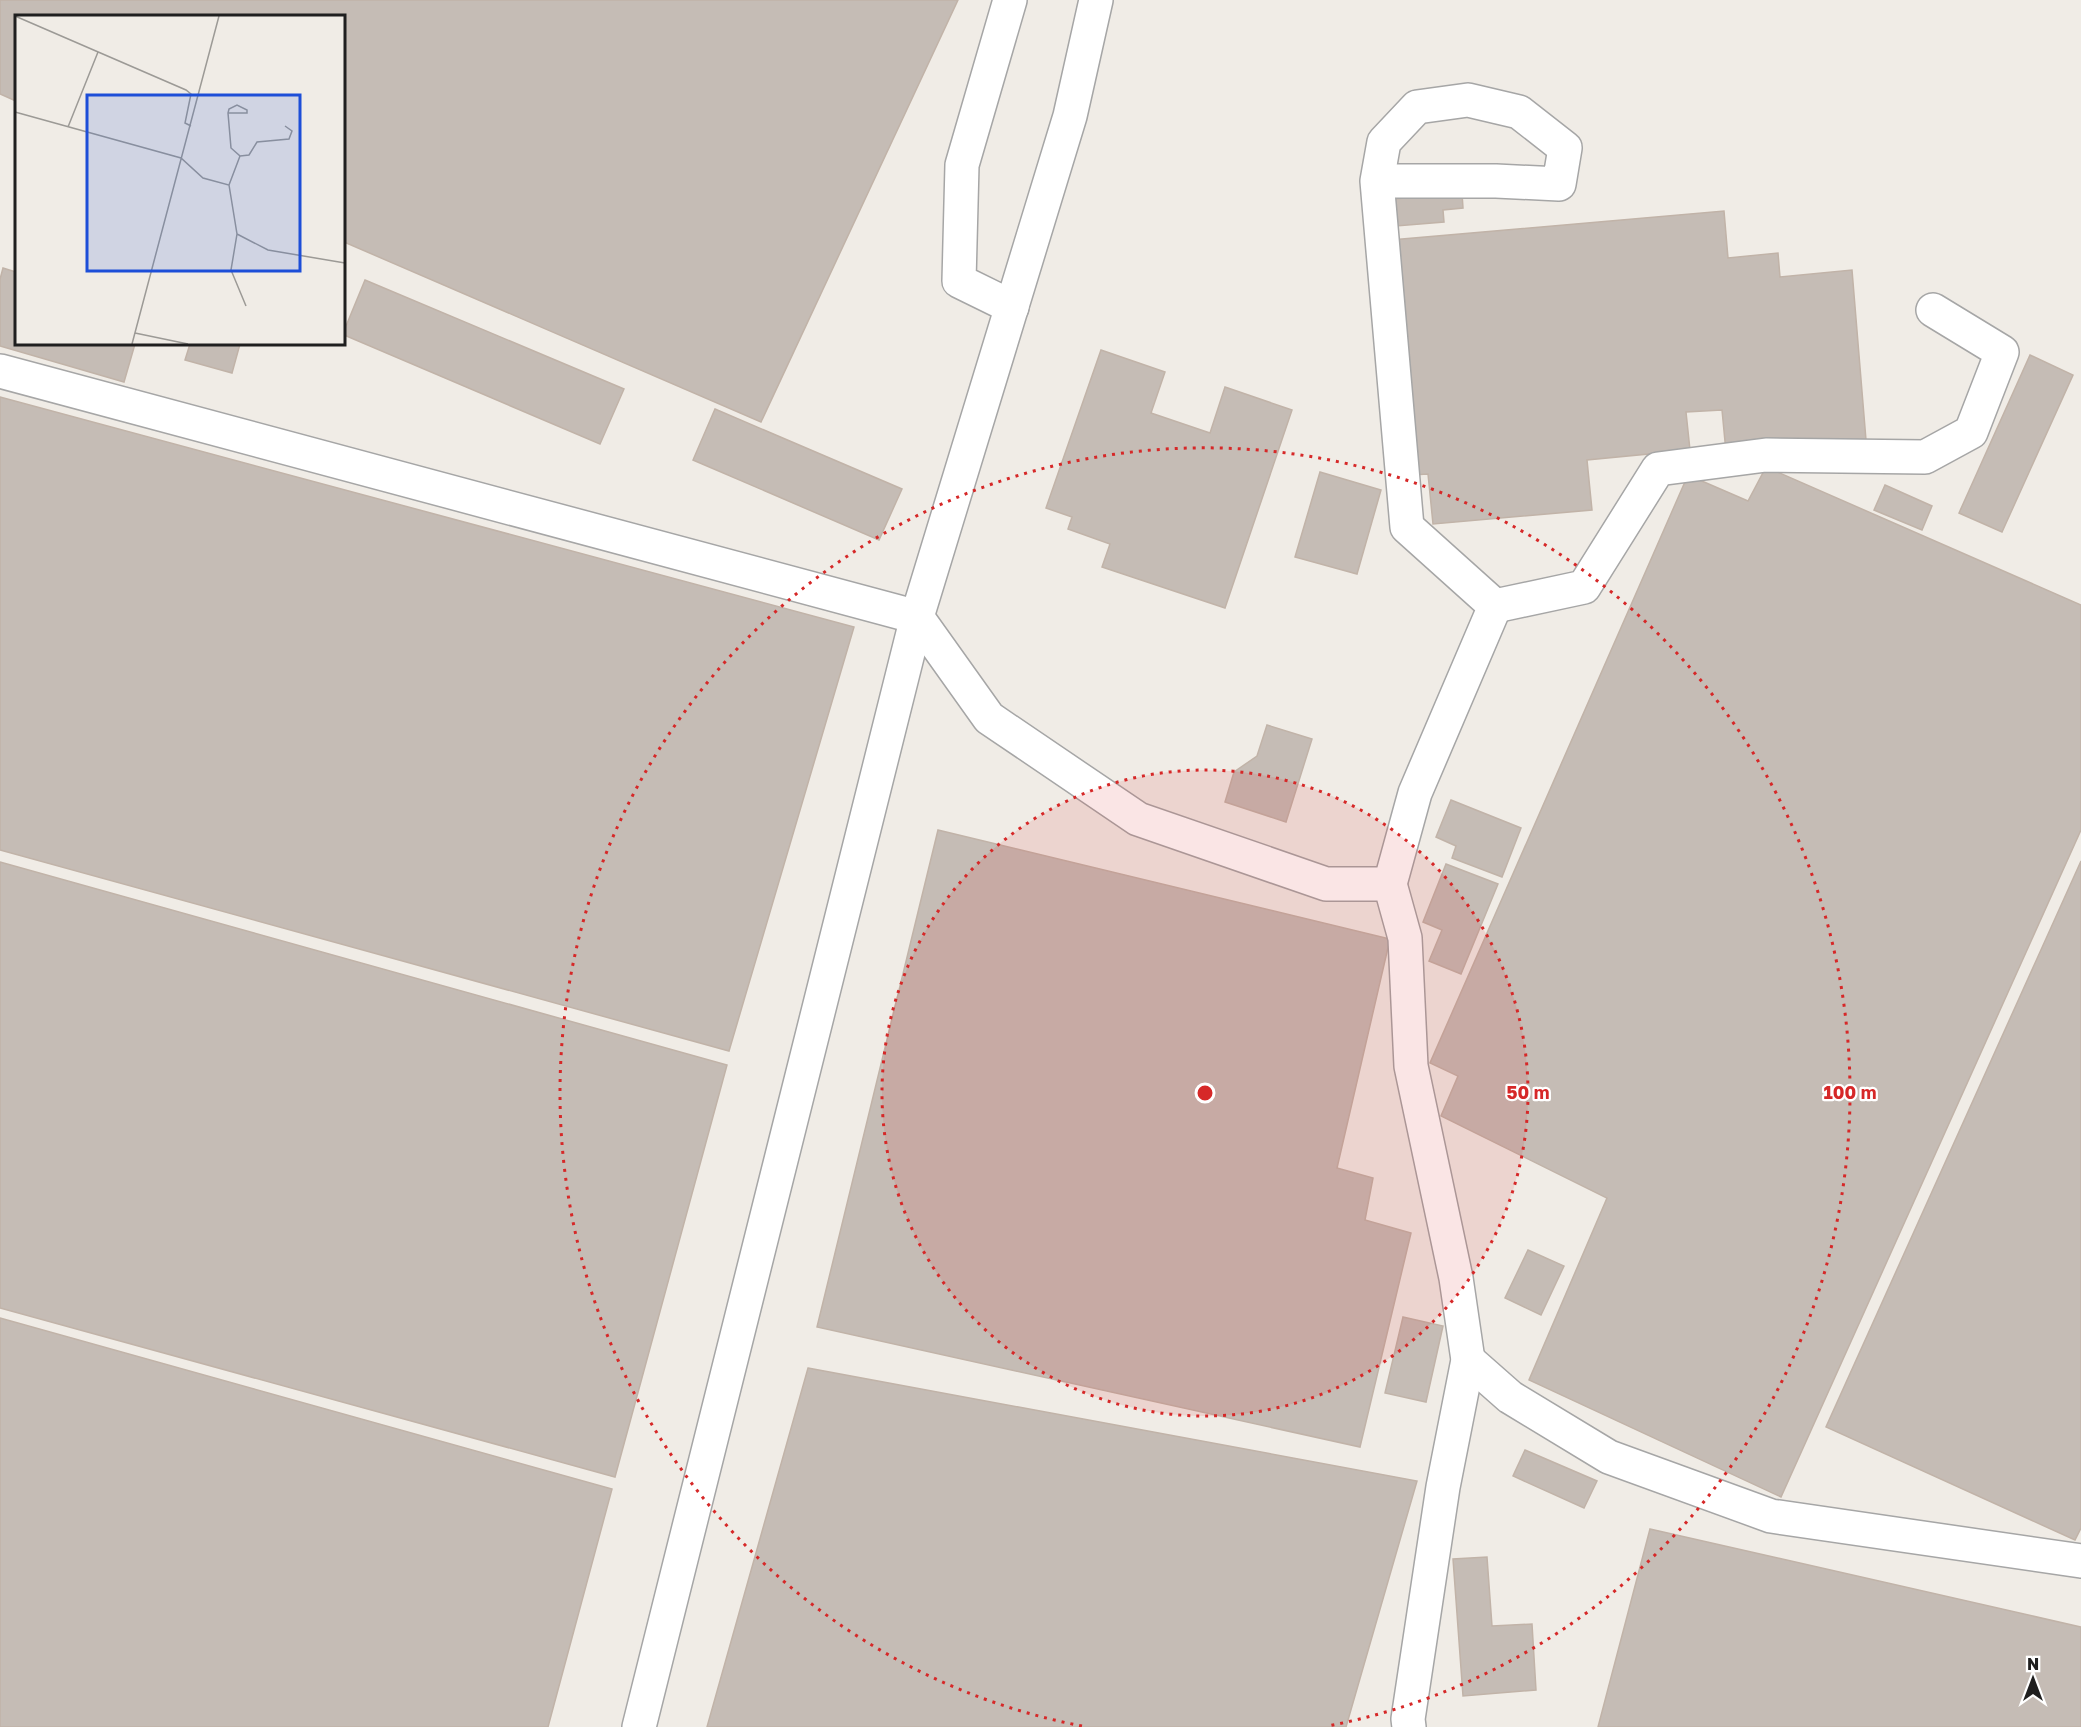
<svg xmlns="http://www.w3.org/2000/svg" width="2081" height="1727" font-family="'Golos Text',sans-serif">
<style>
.building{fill:#c5bcb5;stroke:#c1b3a8;stroke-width:1.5}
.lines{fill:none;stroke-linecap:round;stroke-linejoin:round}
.minor-casing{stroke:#a6a6a6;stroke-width:36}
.minor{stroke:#fff;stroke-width:33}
.ring{fill:none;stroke:#d62828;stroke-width:3;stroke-dasharray:3 6}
.inset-road{fill:none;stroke:#9c9a96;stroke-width:1.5}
.view{fill:#1d4ed8;fill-opacity:0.15;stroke:#1d4ed8;stroke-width:3}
.inset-edge{fill:none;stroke:#1f1f1f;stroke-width:3}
.centre{fill:#d62828;stroke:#fff;stroke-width:3}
.ring-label{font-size:18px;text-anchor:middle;font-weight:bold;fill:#d62828;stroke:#fff;stroke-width:4.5;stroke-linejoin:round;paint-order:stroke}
</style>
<rect width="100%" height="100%" fill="#f0ece6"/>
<!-- building -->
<g class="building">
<path d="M 0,0 L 958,0 L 761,422 L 344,242 L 344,16 L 16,16 L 16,101 L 0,94 Z"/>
<path d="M 1462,193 L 1463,208 L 1443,210 L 1444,222 L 1396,226 L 1394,199 Z"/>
<path d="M 1724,211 L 1728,258 L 1778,253 L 1780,277 L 1852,270 L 1866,440 L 1726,452 L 1722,410 L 1686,412 L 1690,450 L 1587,460 L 1592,510 L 1433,524 L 1428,474 L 1412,475 L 1391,240 Z"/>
<path d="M 3,268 L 16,272 L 16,344 L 135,344 L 124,382 L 0,346 L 0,279 Z"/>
<path d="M 365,280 L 624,389 L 600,444 L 344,335 L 344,331 Z"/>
<path d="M 190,344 L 240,344 L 232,373 L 185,360 Z"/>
<path d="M 1101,350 L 1165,372 L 1151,413 L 1210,433 L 1225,387 L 1292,410 L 1225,608 L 1102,567 L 1110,544 L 1068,529 L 1072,517 L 1046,508 Z"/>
<path d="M 2030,355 L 2073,375 L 2002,532 L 1959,513 Z"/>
<path d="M 0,397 L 854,627 L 729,1051 L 0,850 Z"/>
<path d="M 715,409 L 902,489 L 879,540 L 693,460 Z"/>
<path d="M 1766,467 L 2081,605 L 2081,830 L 1781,1497 L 1529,1380 L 1607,1198 L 1441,1116 L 1458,1076 L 1430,1063 L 1688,475 L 1748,501 Z"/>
<path d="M 1320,472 L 1381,490 L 1357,574 L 1295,557 Z"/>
<path d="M 1885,485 L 1932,506 L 1922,530 L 1874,510 Z"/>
<path d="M 1267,725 L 1312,739 L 1286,822 L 1225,802 L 1234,772 L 1257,756 Z"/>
<path d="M 1451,800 L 1521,828 L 1502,877 L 1452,858 L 1456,846 L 1436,837 Z"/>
<path d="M 938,830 L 1390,939 L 1337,1168 L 1373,1178 L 1365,1220 L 1411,1233 L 1360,1447 L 817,1327 Z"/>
<path d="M 2081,861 L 2081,1528 L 2075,1540 L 1826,1427 Z"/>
<path d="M 0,862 L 727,1065 L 615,1477 L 0,1308 Z"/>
<path d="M 1446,864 L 1498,884 L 1461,974 L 1429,961 L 1442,930 L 1423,922 Z"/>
<path d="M 1528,1250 L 1564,1266 L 1541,1315 L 1505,1298 Z"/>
<path d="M 1403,1317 L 1443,1326 L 1426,1402 L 1385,1393 Z"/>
<path d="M 0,1318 L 612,1489 L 548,1727 L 0,1727 Z"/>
<path d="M 808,1368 L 1417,1481 L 1346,1727 L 707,1727 Z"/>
<path d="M 1525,1450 L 1597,1481 L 1584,1508 L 1513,1476 Z"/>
<path d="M 1650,1529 L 2081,1627 L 2081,1727 L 1598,1727 Z"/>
<path d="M 1487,1557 L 1492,1626 L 1532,1624 L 1536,1690 L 1463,1696 L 1453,1559 Z"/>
</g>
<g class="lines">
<!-- minor casing -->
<g class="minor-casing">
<g id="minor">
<path d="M 1010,0 L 962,165 L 959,281 L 1012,307"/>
<path d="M 1377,181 L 1496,181 L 1559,184 L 1565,148 L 1519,112 L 1468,100 L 1417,107 L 1384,142 L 1377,181 L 1407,527 L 1495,606 L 1415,793 L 1390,884"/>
<path d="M 0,371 L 917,617 L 989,718 L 1138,819 L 1326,884 L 1390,884 L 1405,938 L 1411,1066 L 1456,1278 L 1468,1360 L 1443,1487 L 1408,1719 L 1409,1727"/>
<path d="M 1495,606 L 1584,587 L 1658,469 L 1766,455 L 1925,457 L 1971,432 L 2002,352 L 1933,310"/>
<path d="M 1468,1360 L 1510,1397 L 1609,1457 L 1771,1516 L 2081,1561"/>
<path d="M 639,1727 L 917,617 L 1070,116 L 1096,0"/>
</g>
</g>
<!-- minor -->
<use href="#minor" class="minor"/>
</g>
<!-- distance rings -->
<circle cx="1205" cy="1093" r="323" fill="#d62828" fill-opacity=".12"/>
<g class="ring">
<circle cx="1205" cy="1093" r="323"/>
<path d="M1082 1726A645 645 0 1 1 1328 1726"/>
</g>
<!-- overview -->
<g transform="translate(15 15)">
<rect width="330" height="330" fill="#f0ece6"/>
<path class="inset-road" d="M 0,1 L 171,75 L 176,79 L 170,108 L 176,111M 0,97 L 166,143 L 188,163 L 214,170 L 222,219 L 216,255 L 231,291M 213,98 L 232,98 L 232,95 L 222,90 L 214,94 L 213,98 L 216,133 L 225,141 L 214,170M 53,112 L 83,37M 225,141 L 234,140 L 242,127 L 274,124 L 277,116 L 270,111M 222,219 L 253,235 L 330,248M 120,318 L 173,329M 117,329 L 204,1"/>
<path class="view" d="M 72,80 L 285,80 L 285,256 L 72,256 Z"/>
<rect width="330" height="330" class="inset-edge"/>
</g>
<circle cx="1205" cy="1093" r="9" class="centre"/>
<g class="ring-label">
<text x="1528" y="1099">50 m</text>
<text x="1850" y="1099">100 m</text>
</g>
<!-- north arrow -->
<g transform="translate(2033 1679)" stroke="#ffffff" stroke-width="4.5" paint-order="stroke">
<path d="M0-4.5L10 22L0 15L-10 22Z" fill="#1f1f1f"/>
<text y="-9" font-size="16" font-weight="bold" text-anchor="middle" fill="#1f1f1f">N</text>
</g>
</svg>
